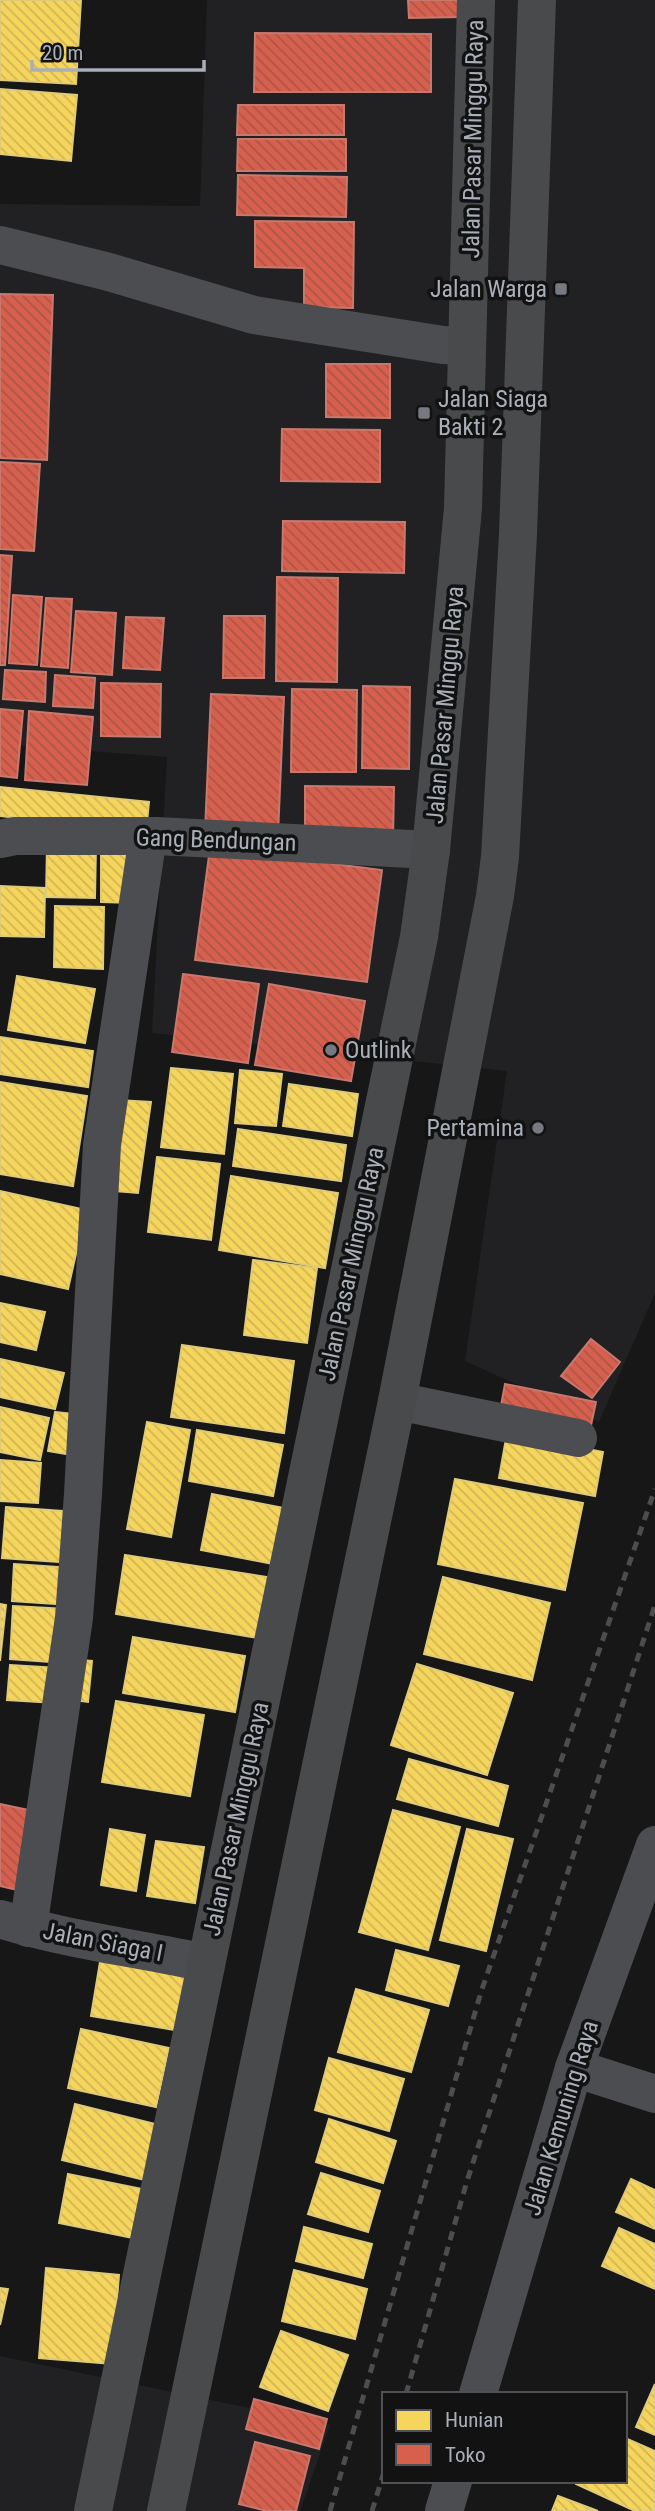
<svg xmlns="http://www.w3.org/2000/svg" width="655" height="2511" font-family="'Roboto Condensed',sans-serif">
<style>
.built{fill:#212123}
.homes{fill:url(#homes-back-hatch);stroke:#dfca78;stroke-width:2}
.shops{fill:url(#shops-back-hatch);stroke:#c8786d;stroke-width:2}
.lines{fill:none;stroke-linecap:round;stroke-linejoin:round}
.street{stroke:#4c4d50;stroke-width:38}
.primary{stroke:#494a4c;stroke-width:38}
.rail{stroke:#4c4d4f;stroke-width:5;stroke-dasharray:9 7;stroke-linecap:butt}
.poi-dot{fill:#767a80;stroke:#121213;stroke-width:2.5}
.labels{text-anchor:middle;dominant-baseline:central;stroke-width:7;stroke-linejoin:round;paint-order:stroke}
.street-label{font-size:24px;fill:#a9afb8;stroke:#121213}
.poi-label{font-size:24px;fill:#a9afb8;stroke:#121213;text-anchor:end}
</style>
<defs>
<pattern id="homes-back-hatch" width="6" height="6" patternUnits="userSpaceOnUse" patternTransform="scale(1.75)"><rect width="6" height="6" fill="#f6d55c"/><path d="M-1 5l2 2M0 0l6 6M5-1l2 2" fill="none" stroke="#cfb555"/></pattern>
<pattern id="shops-back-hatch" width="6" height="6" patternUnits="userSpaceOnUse" patternTransform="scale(1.75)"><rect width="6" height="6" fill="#d6604d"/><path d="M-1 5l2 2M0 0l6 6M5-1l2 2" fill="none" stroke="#ad5548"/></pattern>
</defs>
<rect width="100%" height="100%" fill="#171718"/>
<!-- built -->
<g class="built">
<path d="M 207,0 L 655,0 L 655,1293 L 599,1422 L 465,1361 L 507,1071 L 152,1033 L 167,757 L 0,744 L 0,204 L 200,206 Z"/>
<path d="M 0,2356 L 330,2425 L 300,2511 L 0,2511 Z"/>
</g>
<!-- homes -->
<g class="homes">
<path d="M 0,0 L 81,0 L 76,84 L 0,80 Z"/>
<path d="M 0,89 L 77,95 L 71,161 L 0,154 Z"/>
<path d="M 0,787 L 149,802 L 146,832 L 0,816 Z"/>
<path d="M 47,846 L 96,847 L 95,898 L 46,897 Z"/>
<path d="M 101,848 L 140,849 L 134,903 L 101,902 Z"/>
<path d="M 0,886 L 45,888 L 44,937 L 0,936 Z"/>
<path d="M 55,906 L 104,907 L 103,969 L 54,967 Z"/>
<path d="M 17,976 L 95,989 L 85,1043 L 8,1030 Z"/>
<path d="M 0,1037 L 93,1051 L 88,1087 L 0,1074 Z"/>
<path d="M 171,1068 L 233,1074 L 224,1154 L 161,1147 Z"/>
<path d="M 240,1070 L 282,1074 L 276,1126 L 235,1123 Z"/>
<path d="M 0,1082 L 87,1096 L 73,1186 L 0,1174 Z"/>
<path d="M 289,1084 L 358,1094 L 352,1136 L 283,1126 Z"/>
<path d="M 117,1100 L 151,1102 L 138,1193 L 103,1190 Z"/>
<path d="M 238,1129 L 346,1145 L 341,1181 L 233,1166 Z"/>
<path d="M 157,1157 L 220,1164 L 211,1240 L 148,1232 Z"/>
<path d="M 231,1176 L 338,1193 L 325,1268 L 219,1250 Z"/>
<path d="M 0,1191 L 86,1210 L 68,1289 L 0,1274 Z"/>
<path d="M 253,1260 L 317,1268 L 307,1343 L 244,1335 Z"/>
<path d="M 0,1303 L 45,1312 L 36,1350 L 0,1342 Z"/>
<path d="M 182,1345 L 294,1361 L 284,1433 L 171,1417 Z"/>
<path d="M 0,1359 L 64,1373 L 55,1409 L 0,1397 Z"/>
<path d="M 0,1407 L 49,1418 L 40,1460 L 0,1452 Z"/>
<path d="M 55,1412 L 83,1415 L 78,1456 L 48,1451 Z"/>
<path d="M 147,1422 L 190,1430 L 171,1537 L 127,1529 Z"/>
<path d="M 197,1430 L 283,1445 L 273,1496 L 189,1481 Z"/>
<path d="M 507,1433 L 603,1452 L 595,1496 L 499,1478 Z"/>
<path d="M 0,1460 L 41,1463 L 38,1503 L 0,1501 Z"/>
<path d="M 455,1479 L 583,1503 L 565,1590 L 438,1564 Z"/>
<path d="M 212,1494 L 289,1509 L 278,1565 L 201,1550 Z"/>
<path d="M 6,1507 L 77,1512 L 73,1563 L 2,1558 Z"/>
<path d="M 125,1555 L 280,1579 L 270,1640 L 116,1614 Z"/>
<path d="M 14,1564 L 72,1568 L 70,1605 L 12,1601 Z"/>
<path d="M 443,1577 L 550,1603 L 532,1680 L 424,1654 Z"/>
<path d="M 0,1604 L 6,1605 L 0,1661 Z"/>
<path d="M 13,1606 L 66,1609 L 64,1663 L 10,1659 Z"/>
<path d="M 133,1637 L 245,1656 L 235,1712 L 123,1693 Z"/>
<path d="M 68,1659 L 92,1661 L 88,1702 L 64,1699 Z"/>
<path d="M 417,1664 L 513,1693 L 487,1775 L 391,1745 Z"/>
<path d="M 10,1665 L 58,1668 L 55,1703 L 7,1700 Z"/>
<path d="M 116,1701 L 204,1715 L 190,1796 L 102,1782 Z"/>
<path d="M 409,1759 L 508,1786 L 498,1826 L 397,1799 Z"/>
<path d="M 393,1810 L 460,1827 L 428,1950 L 359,1932 Z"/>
<path d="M 110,1829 L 145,1835 L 136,1891 L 101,1885 Z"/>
<path d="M 467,1829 L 513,1839 L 486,1951 L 440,1940 Z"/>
<path d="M 156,1841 L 204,1847 L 195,1903 L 147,1896 Z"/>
<path d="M 396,1950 L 459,1966 L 448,2006 L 386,1990 Z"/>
<path d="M 101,1956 L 186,1970 L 175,2030 L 91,2016 Z"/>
<path d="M 356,1989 L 429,2010 L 411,2072 L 338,2052 Z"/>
<path d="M 81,2029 L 169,2048 L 156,2107 L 68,2088 Z"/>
<path d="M 329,2058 L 404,2079 L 389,2131 L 315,2110 Z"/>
<path d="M 75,2104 L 167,2127 L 153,2182 L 62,2160 Z"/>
<path d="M 329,2119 L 396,2141 L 383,2183 L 316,2162 Z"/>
<path d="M 321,2173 L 380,2191 L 368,2232 L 308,2214 Z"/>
<path d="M 68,2174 L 142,2189 L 133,2238 L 59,2223 Z"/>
<path d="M 631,2179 L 655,2190 L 655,2229 L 616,2212 Z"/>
<path d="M 304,2227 L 372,2244 L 363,2278 L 296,2261 Z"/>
<path d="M 619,2228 L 655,2244 L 655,2289 L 602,2266 Z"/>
<path d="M 46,2268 L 119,2275 L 112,2364 L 39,2358 Z"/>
<path d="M 294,2270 L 367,2289 L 355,2339 L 282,2321 Z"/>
<path d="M 0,2288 L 8,2289 L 0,2325 Z"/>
<path d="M 281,2331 L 348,2355 L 328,2411 L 260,2387 Z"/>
<path d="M 655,2384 L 655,2435 L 636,2427 Z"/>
<path d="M 625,2438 L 655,2451 L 655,2511 L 635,2511 L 576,2484 L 577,2481 L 625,2481 Z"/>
<path d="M 558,2496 L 598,2511 L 552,2511 Z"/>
</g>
<!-- shops -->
<g class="shops">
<path d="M 408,0 L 460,0 L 461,17 L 409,18 Z"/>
<path d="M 255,33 L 431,34 L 431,92 L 254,92 Z"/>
<path d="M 238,105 L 344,105 L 344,135 L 237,135 Z"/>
<path d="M 238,139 L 346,139 L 346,171 L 237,171 Z"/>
<path d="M 238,175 L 347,177 L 346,217 L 237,215 Z"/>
<path d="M 255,221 L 354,222 L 353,308 L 304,307 L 304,268 L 255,267 Z"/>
<path d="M 0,294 L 53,295 L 47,460 L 0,458 Z"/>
<path d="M 326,364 L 390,364 L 390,418 L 326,417 Z"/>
<path d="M 282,429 L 380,430 L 380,482 L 281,481 Z"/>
<path d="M 0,462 L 40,464 L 34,551 L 0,549 Z"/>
<path d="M 283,521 L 405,522 L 404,573 L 282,571 Z"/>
<path d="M 0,555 L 12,556 L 5,665 L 0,665 Z"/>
<path d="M 277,577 L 338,578 L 337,682 L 276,681 Z"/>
<path d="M 13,595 L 42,597 L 37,665 L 9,663 Z"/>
<path d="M 46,598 L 72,599 L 68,668 L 41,666 Z"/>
<path d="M 76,611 L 116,613 L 112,675 L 71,672 Z"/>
<path d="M 224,616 L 265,616 L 264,678 L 223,678 Z"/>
<path d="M 126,617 L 164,618 L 160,670 L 123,668 Z"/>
<path d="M 5,670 L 46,672 L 45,702 L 3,699 Z"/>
<path d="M 55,675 L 95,678 L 93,708 L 53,706 Z"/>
<path d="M 101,683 L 161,684 L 160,737 L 101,736 Z"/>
<path d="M 363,686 L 410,687 L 409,769 L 362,768 Z"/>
<path d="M 292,689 L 357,690 L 356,772 L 291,772 Z"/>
<path d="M 211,694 L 284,697 L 278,834 L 205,831 Z"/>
<path d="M 0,709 L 23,711 L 17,778 L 0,776 Z"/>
<path d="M 29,711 L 93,717 L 87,785 L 25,780 Z"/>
<path d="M 305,786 L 394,787 L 393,841 L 305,840 Z"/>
<path d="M 210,848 L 382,870 L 367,982 L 195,960 Z"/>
<path d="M 183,974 L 259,984 L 248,1063 L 172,1052 Z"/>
<path d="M 269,984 L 365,1001 L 351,1081 L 255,1065 Z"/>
<path d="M 591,1339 L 620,1362 L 592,1398 L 561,1376 Z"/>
<path d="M 505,1384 L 596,1402 L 590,1430 L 500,1411 Z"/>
<path d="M 0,1804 L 43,1813 L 26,1892 L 0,1886 Z"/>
<path d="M 254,2399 L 327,2419 L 319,2449 L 246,2429 Z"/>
<path d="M 255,2442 L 310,2456 L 296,2511 L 267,2511 L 239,2504 Z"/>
</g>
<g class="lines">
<!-- street -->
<g class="street">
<path d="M 0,245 L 109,272 L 254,315 L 443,345 L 467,346"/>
<path d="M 0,839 L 15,836 L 156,836 L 431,850"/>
<path d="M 397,1401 L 578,1438"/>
<path d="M 0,1919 C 67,1940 137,1948 206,1963"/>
<path d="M 28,1928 L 74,1618 L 83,1494 L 102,1145 L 148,836"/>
<path d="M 574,2068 L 655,2094"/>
<path d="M 478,2394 L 574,2068 L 655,1845"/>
<path d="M 444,2511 L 453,2481"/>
</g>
<!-- primary -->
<g class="primary">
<path d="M 93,2511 L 419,937 L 431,850 L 463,508 L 476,0"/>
<path d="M 166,2511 L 397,1401 L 495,896 L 500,857 L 518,534 L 537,0"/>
</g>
<!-- rail -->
<g class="rail">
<path d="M 406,2394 L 467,2181 L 655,1605"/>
<path d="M 330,2511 L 481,1992 L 655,1489"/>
<path d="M 372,2511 L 384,2472"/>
</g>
</g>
<!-- markers -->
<g class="poi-dot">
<rect x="554" y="282" width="14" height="14" rx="3.5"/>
<rect x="417" y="406" width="14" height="14" rx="3.5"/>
<circle cx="331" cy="1050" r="7"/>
<circle cx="538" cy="1128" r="7"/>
</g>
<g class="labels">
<!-- street labels -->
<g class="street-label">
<text transform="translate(473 139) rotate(-89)">Jalan Pasar Minggu Raya</text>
<text transform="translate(445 705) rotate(-85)">Jalan Pasar Minggu Raya</text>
<text transform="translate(216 840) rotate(2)">Gang Bendungan</text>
<text transform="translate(351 1264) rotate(-78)">Jalan Pasar Minggu Raya</text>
<text transform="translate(236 1819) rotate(-78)">Jalan Pasar Minggu Raya</text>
<text transform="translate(103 1942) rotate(11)">Jalan Siaga I</text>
<text transform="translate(561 2118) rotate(-73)">Jalan Kemuning Raya</text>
</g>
<!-- poi labels -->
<g class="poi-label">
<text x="547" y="289">Jalan Warga</text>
<text x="438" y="399" text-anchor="start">Jalan Siaga<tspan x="438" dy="28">Bakti 2</tspan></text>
<text x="345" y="1050" text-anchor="start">Outlink</text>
<text x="524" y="1128">Pertamina</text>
</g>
</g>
<!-- legend -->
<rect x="382" y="2392" width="245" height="91" fill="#121213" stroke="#4e5155" stroke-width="2"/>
<rect x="396" y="2410" width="35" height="21" fill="#f6d55c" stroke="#4e5155" stroke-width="2"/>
<text x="445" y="2427" font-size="21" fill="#a9afb8">Hunian</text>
<rect x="396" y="2444" width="35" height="21" fill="#d6604d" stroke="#4e5155" stroke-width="2"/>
<text x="445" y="2462" font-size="21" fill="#a9afb8">Toko</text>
<!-- scale -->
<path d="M32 60v10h172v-10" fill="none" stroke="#a9afb8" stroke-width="3.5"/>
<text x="42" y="60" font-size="21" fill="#a9afb8" stroke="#121213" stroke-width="5" paint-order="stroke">20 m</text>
</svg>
